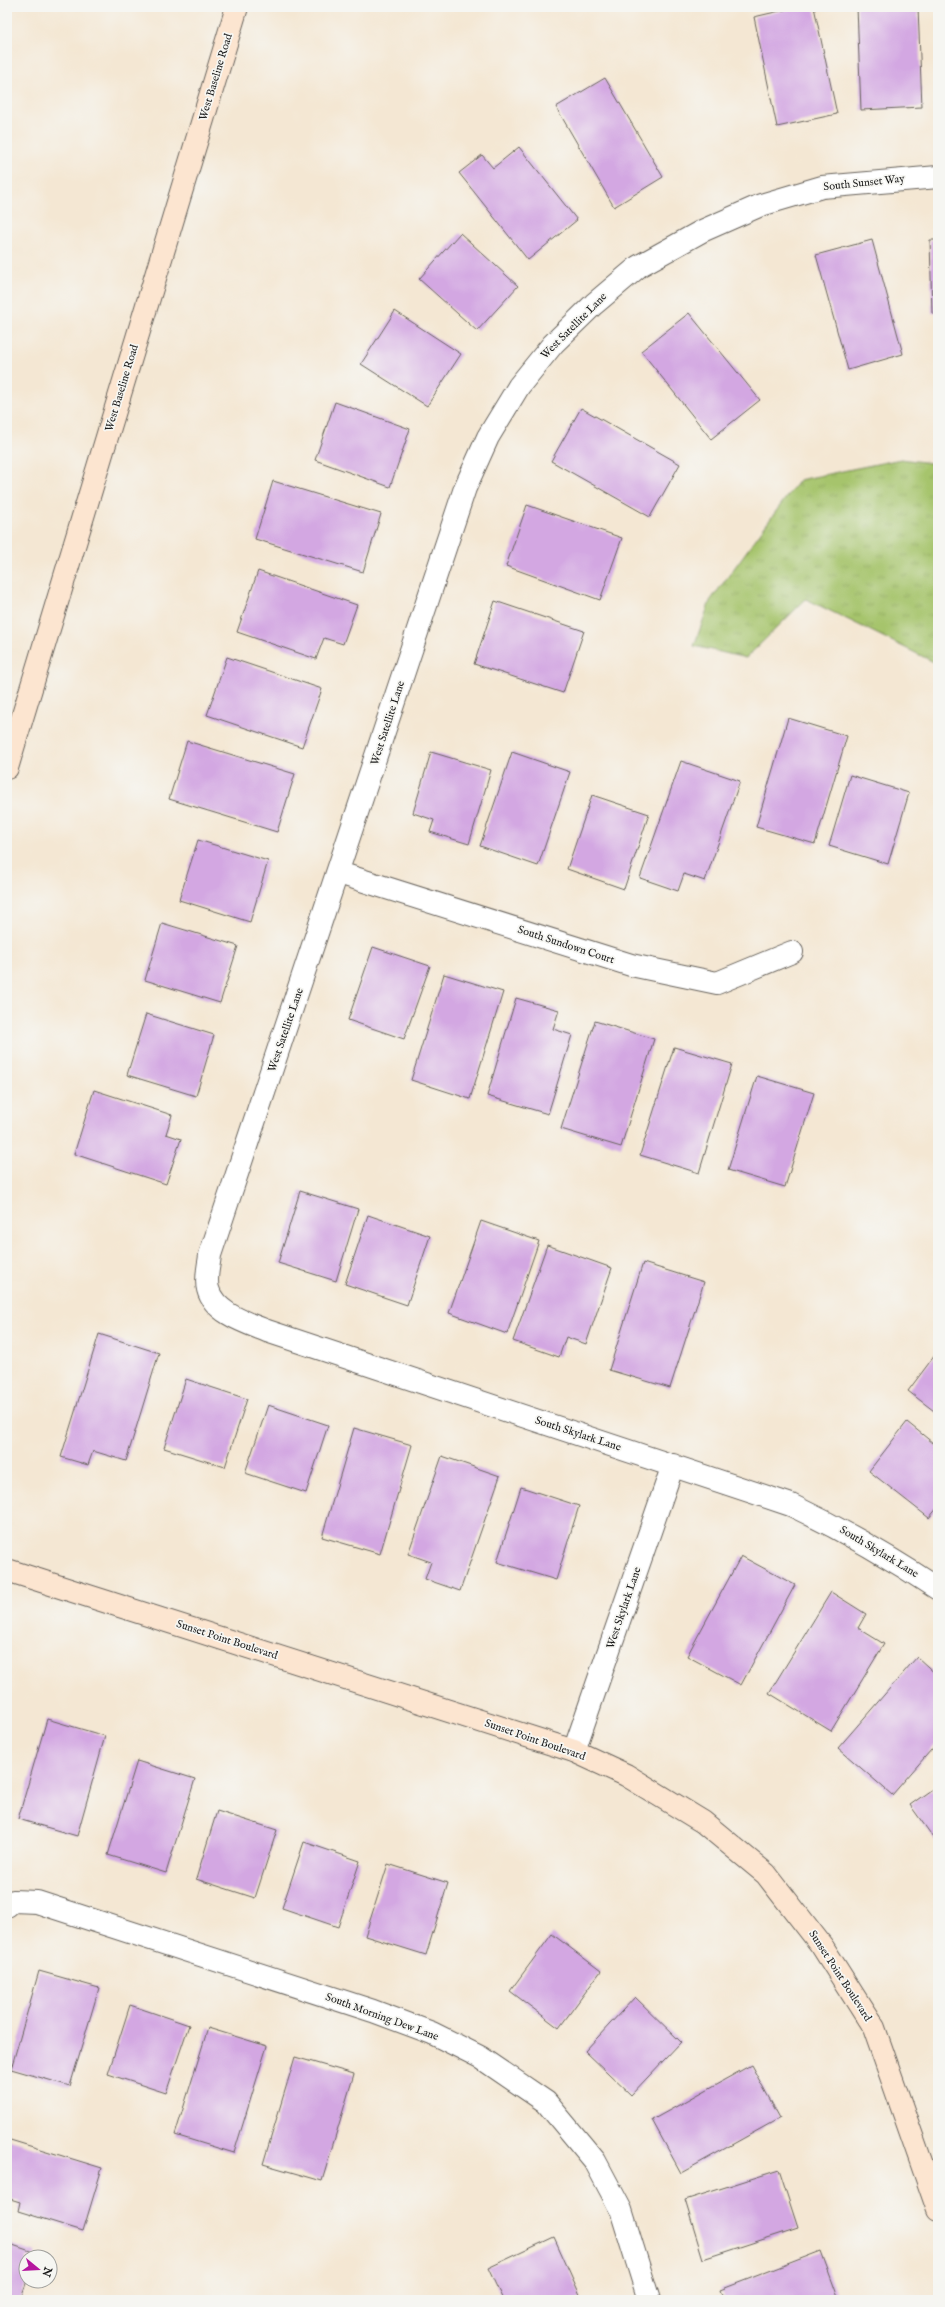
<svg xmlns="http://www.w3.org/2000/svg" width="945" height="2307" font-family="'IM FELL English',serif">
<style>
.grass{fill:url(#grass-tufts);stroke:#617044}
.building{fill:#d3a7e2}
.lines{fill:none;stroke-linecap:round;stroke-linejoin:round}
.street-casing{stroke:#68635c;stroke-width:24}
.secondary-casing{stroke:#68635c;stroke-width:24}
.street{stroke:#fff;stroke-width:22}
.secondary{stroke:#fce5d0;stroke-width:22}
.labels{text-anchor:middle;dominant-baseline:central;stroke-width:3.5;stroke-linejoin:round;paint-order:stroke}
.street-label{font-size:11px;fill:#1c1c1c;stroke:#f6f6f2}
</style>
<defs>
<pattern id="grass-tufts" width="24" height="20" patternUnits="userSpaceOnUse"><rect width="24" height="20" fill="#a6c46c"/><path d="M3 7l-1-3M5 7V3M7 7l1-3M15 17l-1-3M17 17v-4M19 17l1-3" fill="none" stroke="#8ea85d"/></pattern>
</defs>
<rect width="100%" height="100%" fill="#f6f6f2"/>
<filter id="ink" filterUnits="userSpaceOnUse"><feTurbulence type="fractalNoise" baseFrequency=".025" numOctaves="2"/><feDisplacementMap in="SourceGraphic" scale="8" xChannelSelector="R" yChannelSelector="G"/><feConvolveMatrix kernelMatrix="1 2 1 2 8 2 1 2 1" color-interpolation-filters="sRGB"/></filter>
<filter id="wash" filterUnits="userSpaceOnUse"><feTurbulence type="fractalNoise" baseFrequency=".012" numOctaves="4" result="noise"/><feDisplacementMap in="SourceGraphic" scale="16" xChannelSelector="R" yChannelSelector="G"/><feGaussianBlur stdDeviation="0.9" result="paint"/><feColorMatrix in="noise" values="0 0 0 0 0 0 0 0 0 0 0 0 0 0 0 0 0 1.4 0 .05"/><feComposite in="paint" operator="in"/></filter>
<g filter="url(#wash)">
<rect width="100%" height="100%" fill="#f4e7d3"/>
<!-- grass -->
<path class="grass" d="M 901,459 L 938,464 L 938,664 L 806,599 L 746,658 L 694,646 L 710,601 L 799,480 Z"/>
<g id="blocks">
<!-- building -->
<g class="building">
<path d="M 797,7 L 814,7 L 837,114 L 777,127 L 754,17 Z"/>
<path d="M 857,7 L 918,7 L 922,107 L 861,110 Z"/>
<path d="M 605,78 L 663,177 L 614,207 L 556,107 Z"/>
<path d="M 519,147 L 577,220 L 528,260 L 459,173 L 482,155 L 493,168 Z"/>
<path d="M 460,233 L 518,286 L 477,331 L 419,279 Z"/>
<path d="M 872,240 L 903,354 L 848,370 L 816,255 Z"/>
<path d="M 930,240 L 938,240 L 938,313 L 932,313 Z"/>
<path d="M 395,311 L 461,354 L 427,406 L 361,364 Z"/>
<path d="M 689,313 L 760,400 L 711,439 L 641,351 Z"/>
<path d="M 335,402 L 410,429 L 390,487 L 315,460 Z"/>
<path d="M 581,408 L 680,464 L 650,517 L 551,461 Z"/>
<path d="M 273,481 L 381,514 L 363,572 L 255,539 Z"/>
<path d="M 527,505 L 622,538 L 600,600 L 506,566 Z"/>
<path d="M 258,571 L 357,605 L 343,644 L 324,638 L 316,659 L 237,632 Z"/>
<path d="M 495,601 L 584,631 L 563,693 L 474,664 Z"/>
<path d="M 227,657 L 322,689 L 302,747 L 207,715 Z"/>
<path d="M 788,718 L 847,736 L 815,844 L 756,827 Z"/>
<path d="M 187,741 L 295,774 L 277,832 L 169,799 Z"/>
<path d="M 431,752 L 491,770 L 469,844 L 430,832 L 434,820 L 413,813 Z"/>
<path d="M 512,752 L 570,772 L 538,866 L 480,846 Z"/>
<path d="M 681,761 L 740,781 L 705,881 L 684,874 L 678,891 L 640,878 Z"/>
<path d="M 850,775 L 909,793 L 888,864 L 829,846 Z"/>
<path d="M 592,795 L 649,814 L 624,889 L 567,869 Z"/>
<path d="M 198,840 L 268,861 L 250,922 L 179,900 Z"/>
<path d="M 162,923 L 238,946 L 220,1003 L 145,980 Z"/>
<path d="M 373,947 L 430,966 L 404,1039 L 348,1020 Z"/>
<path d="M 444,974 L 503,992 L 470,1099 L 411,1080 Z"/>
<path d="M 516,998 L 559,1010 L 553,1029 L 572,1035 L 548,1114 L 487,1096 Z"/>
<path d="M 146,1014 L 214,1035 L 196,1096 L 127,1075 Z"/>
<path d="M 595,1021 L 654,1039 L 621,1147 L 561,1129 Z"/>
<path d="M 674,1047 L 732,1064 L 699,1173 L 640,1155 Z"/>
<path d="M 757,1076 L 814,1093 L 785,1187 L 728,1170 Z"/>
<path d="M 94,1090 L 172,1115 L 166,1134 L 181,1139 L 166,1184 L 74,1154 Z"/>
<path d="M 300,1191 L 358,1209 L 336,1281 L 278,1263 Z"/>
<path d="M 368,1215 L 430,1236 L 407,1305 L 345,1284 Z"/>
<path d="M 481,1221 L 539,1241 L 507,1334 L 449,1313 Z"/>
<path d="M 547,1245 L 612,1268 L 586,1344 L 566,1337 L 559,1357 L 513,1341 Z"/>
<path d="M 643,1263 L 704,1282 L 670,1388 L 609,1370 Z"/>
<path d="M 99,1334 L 159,1353 L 126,1461 L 93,1451 L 88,1465 L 61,1457 Z"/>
<path d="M 938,1351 L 938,1414 L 908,1391 Z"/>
<path d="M 186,1379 L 247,1399 L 225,1467 L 164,1448 Z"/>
<path d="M 268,1405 L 328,1425 L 306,1493 L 245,1473 Z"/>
<path d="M 907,1422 L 938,1447 L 938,1507 L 929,1518 L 869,1471 Z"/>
<path d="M 354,1428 L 412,1445 L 380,1554 L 322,1537 Z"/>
<path d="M 442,1456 L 500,1476 L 460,1591 L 425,1579 L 431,1562 L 408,1554 Z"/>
<path d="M 521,1487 L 579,1506 L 556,1580 L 497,1562 Z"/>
<path d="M 741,1556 L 795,1585 L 741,1685 L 687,1656 Z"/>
<path d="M 831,1592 L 866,1614 L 858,1628 L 884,1644 L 831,1731 L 769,1693 Z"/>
<path d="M 917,1657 L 938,1676 L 938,1742 L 892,1795 L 838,1748 Z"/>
<path d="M 47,1719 L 105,1736 L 77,1836 L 18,1819 Z"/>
<path d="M 137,1761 L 195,1779 L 166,1873 L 108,1855 Z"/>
<path d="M 938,1785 L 938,1844 L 910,1805 Z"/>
<path d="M 217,1811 L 277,1830 L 255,1898 L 196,1879 Z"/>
<path d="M 304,1842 L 360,1861 L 338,1927 L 282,1908 Z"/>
<path d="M 388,1864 L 448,1883 L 426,1955 L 365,1936 Z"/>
<path d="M 552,1934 L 601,1971 L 559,2028 L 510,1991 Z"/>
<path d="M 39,1971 L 99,1988 L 70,2086 L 11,2069 Z"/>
<path d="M 635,1997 L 681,2042 L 631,2095 L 585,2051 Z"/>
<path d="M 130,2005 L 189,2025 L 166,2093 L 108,2074 Z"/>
<path d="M 208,2028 L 267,2046 L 234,2153 L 175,2135 Z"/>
<path d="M 295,2057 L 354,2074 L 322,2181 L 263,2164 Z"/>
<path d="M 751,2065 L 780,2118 L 681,2173 L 652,2120 Z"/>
<path d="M 7,2139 L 102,2168 L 83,2231 L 18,2211 L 20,2202 L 7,2198 Z"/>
<path d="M 779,2170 L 798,2228 L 703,2259 L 685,2200 Z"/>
<path d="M 554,2237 L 581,2297 L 574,2300 L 503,2300 L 488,2268 Z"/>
<path d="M 7,2243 L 36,2253 L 34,2257 L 26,2257 L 27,2281 L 20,2300 L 7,2300 Z"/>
<path d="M 821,2251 L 839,2300 L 724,2300 L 720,2290 Z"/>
</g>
</g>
</g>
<g filter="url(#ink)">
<use href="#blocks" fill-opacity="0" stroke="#68635c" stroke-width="1"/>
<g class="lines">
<!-- street casing -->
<g class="street-casing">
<g id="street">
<path d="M 938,177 L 822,187 L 761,205 L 702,231 L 639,266 L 594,304 L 553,344 L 519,386 L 488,437 L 465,488 L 210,1255 C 209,1266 205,1278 208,1289 C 214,1313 247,1323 267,1331 L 791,1505 C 843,1530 890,1557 938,1589"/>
<path d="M 339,873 L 631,965 L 717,983 L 792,952"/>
<path d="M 574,1751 L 673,1465"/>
<path d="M 7,1906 L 13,1901 L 37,1902 L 373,2011 L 432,2033 L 480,2057 L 546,2102 L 595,2161 L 621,2210 L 649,2300"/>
</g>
</g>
<!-- secondary casing -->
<g class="secondary-casing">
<g id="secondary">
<path d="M 7,768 L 237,7"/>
<path d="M 7,1570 L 574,1751 L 626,1775 L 703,1822 L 766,1874 L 822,1946 L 874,2028 L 938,2210"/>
</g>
</g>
<!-- street -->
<use href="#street" class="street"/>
<!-- secondary -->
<use href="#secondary" class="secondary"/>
</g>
</g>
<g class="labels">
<!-- street labels -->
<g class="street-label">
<text transform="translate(216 77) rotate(-73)">West Baseline Road</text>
<text transform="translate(864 183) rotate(-6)">South Sunset Way</text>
<text transform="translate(574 326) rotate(-45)">West Satellite Lane</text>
<text transform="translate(122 388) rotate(-73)">West Baseline Road</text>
<text transform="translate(388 723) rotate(-72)">West Satellite Lane</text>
<text transform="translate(566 945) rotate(18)">South Sundown Court</text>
<text transform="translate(286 1030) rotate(-71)">West Satellite Lane</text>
<text transform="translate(578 1434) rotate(18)">South Skylark Lane</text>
<text transform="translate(879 1552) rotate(31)">South Skylark Lane</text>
<text transform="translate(624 1608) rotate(-71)">West Skylark Lane</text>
<text transform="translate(227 1640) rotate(18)">Sunset Point Boulevard</text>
<text transform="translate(535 1740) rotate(19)">Sunset Point Boulevard</text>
<text transform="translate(840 1976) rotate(57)">Sunset Point Boulevard</text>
<text transform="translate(382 2017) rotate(20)">South Morning Dew Lane</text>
</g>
</g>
<!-- margin -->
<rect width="945" height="2307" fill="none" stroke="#f6f6f2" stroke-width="24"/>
<!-- north arrow -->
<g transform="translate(38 2269) rotate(108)"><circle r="19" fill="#f6f6f2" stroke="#9f9f9c"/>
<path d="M0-3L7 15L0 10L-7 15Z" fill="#b5179e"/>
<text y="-6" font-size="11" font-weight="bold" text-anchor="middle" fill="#1c1c1c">N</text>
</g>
</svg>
